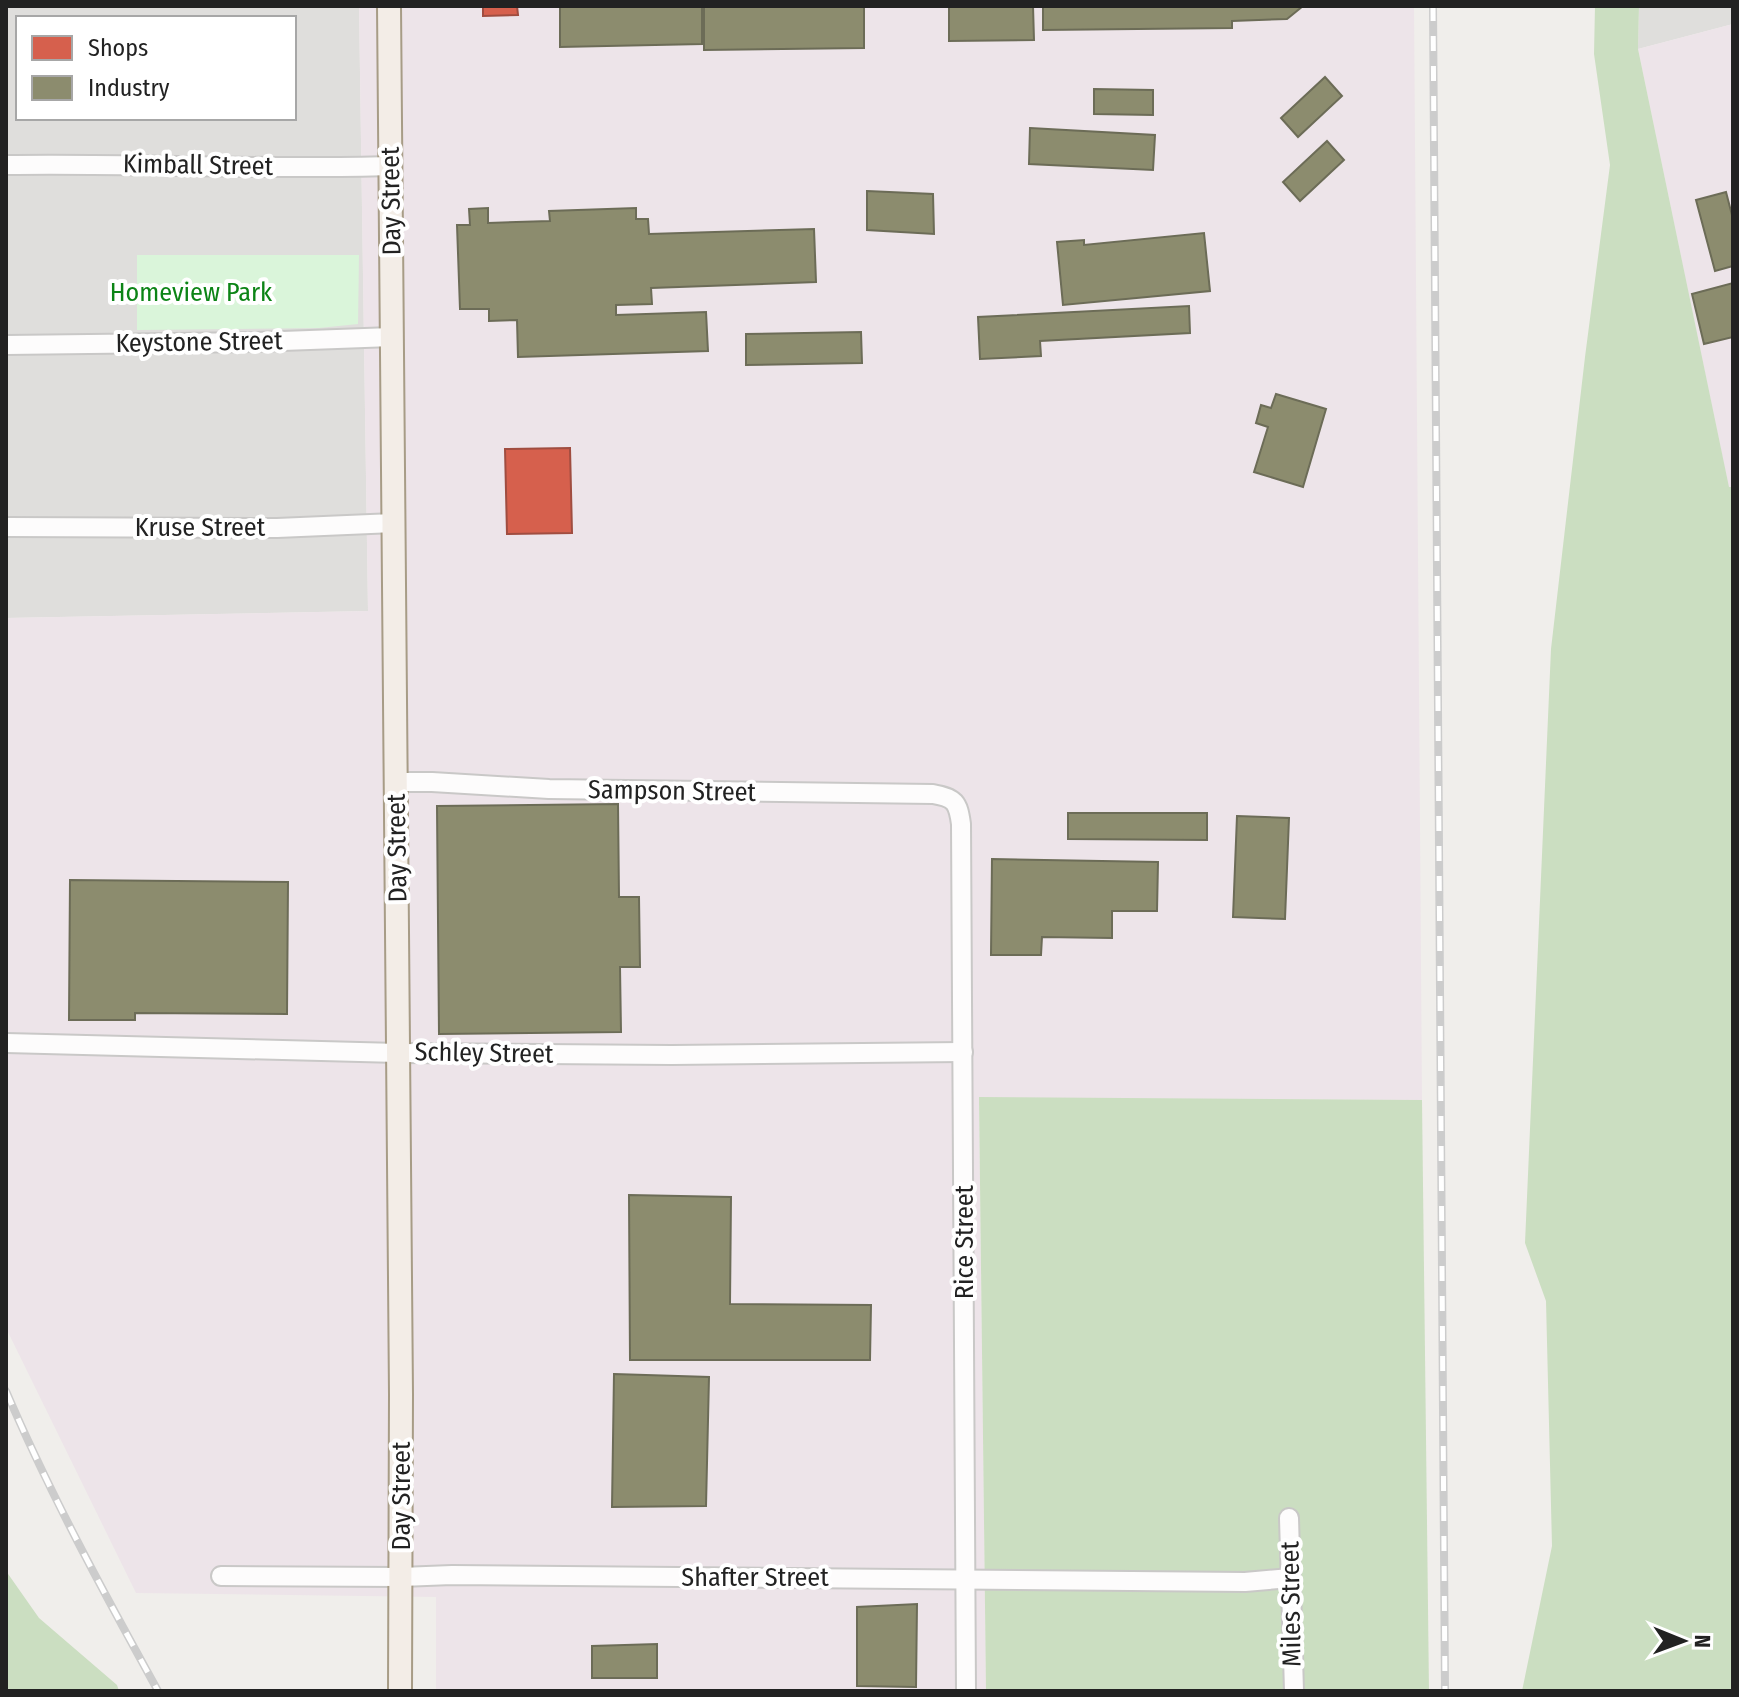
<svg xmlns="http://www.w3.org/2000/svg" width="1739" height="1697" font-family="'Fira Sans Condensed',sans-serif">
<style>
.residential{fill:#dfdedc;fill-rule:evenodd}
.industrial{fill:#ede4e9}
.forest{fill:#cbdec1}
.park{fill:#daf5da}
.shops{fill:#d6604d;stroke:#a04d40;stroke-width:2}
.industry{fill:#8c8c6e;stroke:#6c6c57;stroke-width:2}
.lines{fill:none;stroke-linecap:round;stroke-linejoin:round}
.minor-casing{stroke:#c9c8c7;stroke-width:22}
.major-casing{stroke:#a79c86;stroke-width:26}
.minor{stroke:#fdfcfc;stroke-width:18}
.major{stroke:#f3ede7;stroke-width:22}
.rail-casing{stroke:#ccc;stroke-width:8}
.rail{stroke:#fff;stroke-width:5;stroke-dasharray:15;stroke-linecap:butt}
.labels{text-anchor:middle;dominant-baseline:central;stroke-width:8;stroke-linejoin:round;paint-order:stroke}
.street-label{font-size:26px;fill:#222;stroke:#fff}
.park-label{font-size:26px;fill:#0c8416;stroke:#fff}
</style>
<rect width="100%" height="100%" fill="#f0eeeb"/>
<!-- residential -->
<g class="residential">
<path d="M 6,6 L 359,6 L 368,611 L 6,618 ZM 18,18 L 294,18 L 294,118 L 18,118 Z"/>
<path d="M 1639,6 L 1733,6 L 1733,24 L 1638,49 Z"/>
</g>
<!-- industrial -->
<g class="industrial">
<path d="M 359,6 L 1414,6 L 1422,1100 L 979,1098 L 986,1691 L 436,1691 L 436,1597 L 136,1593 L 6,1328 L 6,618 L 368,611 Z"/>
<path d="M 1733,24 L 1733,487 L 1729,488 L 1638,49 Z"/>
</g>
<!-- forest -->
<g class="forest">
<path d="M 1595,6 L 1639,6 L 1638,49 L 1729,487 L 1733,487 L 1733,1691 L 1522,1691 L 1552,1546 L 1546,1301 L 1525,1243 L 1551,649 L 1585,357 L 1610,165 L 1594,54 Z"/>
<path d="M 979,1097 L 1422,1100 L 1429,1691 L 986,1691 Z"/>
<path d="M 6,1571 L 39,1618 L 117,1685 L 119,1691 L 6,1691 Z"/>
</g>
<!-- park -->
<path class="park" d="M 137,255 L 359,255 L 358,324 L 319,328 L 137,330 Z"/>
<!-- shops -->
<g class="shops">
<path d="M 483,6 L 517,6 L 518,15 L 483,16 Z"/>
<path d="M 570,448 L 572,533 L 507,534 L 505,449 Z"/>
</g>
<!-- industry -->
<g class="industry">
<path d="M 560,6 L 702,6 L 702,44 L 560,47 Z"/>
<path d="M 704,6 L 864,6 L 864,48 L 704,50 Z"/>
<path d="M 949,6 L 1033,6 L 1034,40 L 949,41 Z"/>
<path d="M 1043,6 L 1303,6 L 1287,19 L 1232,21 L 1232,28 L 1043,30 Z"/>
<path d="M 1325,77 L 1342,96 L 1298,137 L 1281,118 Z"/>
<path d="M 1094,89 L 1153,90 L 1153,115 L 1094,114 Z"/>
<path d="M 1030,128 L 1155,135 L 1153,170 L 1029,164 Z"/>
<path d="M 1327,141 L 1344,160 L 1300,201 L 1283,182 Z"/>
<path d="M 867,191 L 933,194 L 934,234 L 867,230 Z"/>
<path d="M 1726,192 L 1733,219 L 1733,266 L 1715,271 L 1696,200 Z"/>
<path d="M 488,208 L 488,223 L 550,221 L 549,211 L 636,208 L 636,219 L 648,219 L 649,234 L 814,229 L 816,282 L 651,288 L 652,304 L 616,305 L 616,315 L 706,312 L 708,351 L 518,357 L 517,320 L 489,321 L 489,309 L 460,309 L 457,225 L 470,225 L 469,209 Z"/>
<path d="M 1204,233 L 1210,291 L 1063,305 L 1057,242 L 1084,240 L 1084,245 Z"/>
<path d="M 1733,283 L 1733,337 L 1704,344 L 1692,294 Z"/>
<path d="M 1189,306 L 1190,333 L 1040,341 L 1041,356 L 980,359 L 978,317 Z"/>
<path d="M 861,332 L 862,363 L 746,365 L 746,334 Z"/>
<path d="M 1276,394 L 1326,409 L 1303,487 L 1254,472 L 1268,427 L 1256,423 L 1261,405 L 1271,408 Z"/>
<path d="M 618,804 L 619,897 L 639,897 L 640,967 L 620,967 L 621,1032 L 439,1034 L 437,806 Z"/>
<path d="M 1068,813 L 1207,813 L 1207,840 L 1068,839 Z"/>
<path d="M 1237,816 L 1289,818 L 1285,919 L 1233,917 Z"/>
<path d="M 992,859 L 1158,862 L 1157,911 L 1112,911 L 1112,938 L 1042,937 L 1041,955 L 991,955 Z"/>
<path d="M 70,880 L 288,882 L 287,1014 L 135,1013 L 135,1020 L 69,1020 Z"/>
<path d="M 629,1195 L 731,1197 L 730,1304 L 871,1305 L 870,1360 L 630,1360 Z"/>
<path d="M 614,1374 L 709,1377 L 706,1506 L 612,1507 Z"/>
<path d="M 917,1604 L 916,1687 L 857,1686 L 857,1607 Z"/>
<path d="M 657,1644 L 657,1678 L 592,1678 L 592,1646 Z"/>
</g>
<g class="lines">
<!-- minor casing -->
<g class="minor-casing">
<g id="minor">
<path d="M 6,165 C 134,163 262,170 390,166"/>
<path d="M 6,345 L 255,342 L 392,337"/>
<path d="M 6,527 L 277,528 L 394,523"/>
<path d="M 396,782 L 432,782 L 549,789 L 933,794 C 955,798 958,802 961,824 L 966,1691"/>
<path d="M 6,1043 L 398,1053 L 672,1055 L 963,1052"/>
<path d="M 1289,1518 L 1294,1691"/>
<path d="M 221,1576 L 401,1577 L 452,1575 L 1245,1582 L 1290,1578"/>
</g>
</g>
<!-- major casing -->
<g class="major-casing">
<path id="major" d="M 389,6 L 401,1394 L 400,1691"/>
</g>
<!-- minor -->
<use href="#minor" class="minor"/>
<!-- major -->
<use href="#major" class="major"/>
<!-- rail casing -->
<g class="rail-casing">
<g id="rail">
<path d="M 1433,6 L 1445,1691"/>
<path d="M 6,1391 C 50,1494 104,1593 158,1691"/>
</g>
</g>
<!-- rail -->
<use href="#rail" class="rail"/>
</g>
<g class="labels">
<!-- street labels -->
<g class="street-label">
<text transform="translate(198 165) rotate(1)">Kimball Street</text>
<text transform="translate(391 201) rotate(-91)">Day Street</text>
<text transform="translate(199 342) rotate(-1)">Keystone Street</text>
<text x="200" y="527">Kruse Street</text>
<text transform="translate(672 791) rotate(1)">Sampson Street</text>
<text transform="translate(397 848) rotate(-91)">Day Street</text>
<text transform="translate(484 1053) rotate(1)">Schley Street</text>
<text transform="translate(964 1242) rotate(-90)">Rice Street</text>
<text transform="translate(401 1496) rotate(-90)">Day Street</text>
<text x="755" y="1577">Shafter Street</text>
<text transform="translate(1291 1604) rotate(-91)">Miles Street</text>
</g>
<!-- park labels -->
<g class="park-label">
<text x="191" y="292">Homeview Park</text>
</g>
</g>
<!-- border -->
<rect width="1739" height="1697" fill="none" stroke="#222222" stroke-width="16"/>
<!-- legend -->
<rect x="16" y="16" width="280" height="104" fill="#ffffff" stroke="#a7a7a7" stroke-width="2"/>
<rect x="32" y="36" width="40" height="24" fill="#d6604d" stroke="#a7a7a7" stroke-width="2"/>
<text x="88" y="56" font-size="24" fill="#222222">Shops</text>
<rect x="32" y="76" width="40" height="24" fill="#8c8c6e" stroke="#a7a7a7" stroke-width="2"/>
<text x="88" y="96" font-size="24" fill="#222222">Industry</text>
<!-- north arrow -->
<g transform="translate(1683 1641) rotate(91)" stroke="#ffffff" stroke-width="6" paint-order="stroke">
<path d="M0-6L14 30L0 20L-14 30Z" fill="#222222"/>
<text y="-12" font-size="22" font-weight="bold" text-anchor="middle" fill="#222222">N</text>
</g>
</svg>
